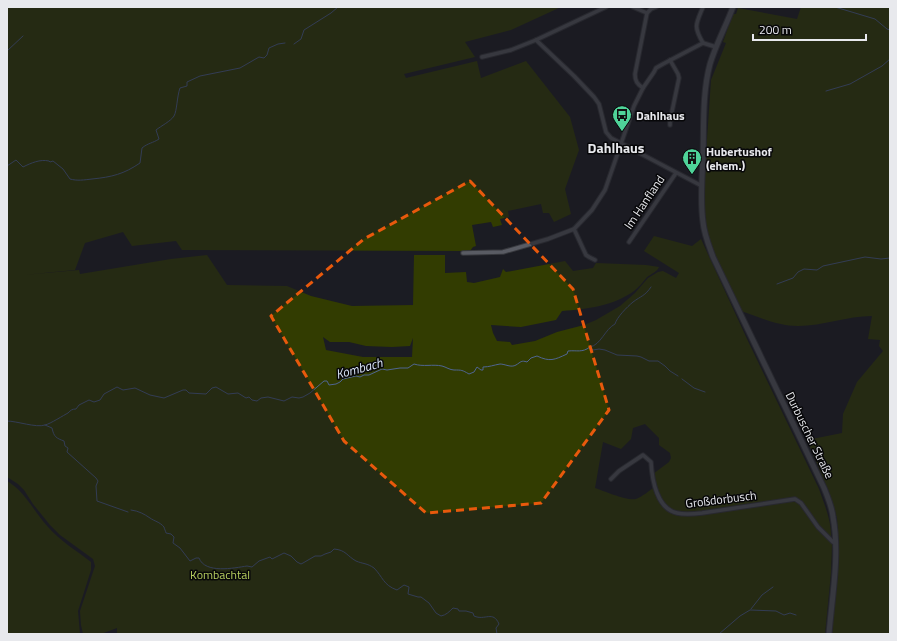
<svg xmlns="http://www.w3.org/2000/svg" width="897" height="641" font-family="'Titillium Web',sans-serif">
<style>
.green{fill:#323c01;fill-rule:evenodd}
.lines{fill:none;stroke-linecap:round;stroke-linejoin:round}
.stream{stroke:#4f6591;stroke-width:1}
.street-casing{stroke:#38393e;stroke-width:5.5}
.secondary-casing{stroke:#38393e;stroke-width:7}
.street{stroke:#595b63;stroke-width:3.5}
.secondary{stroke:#595b63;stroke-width:5}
.marked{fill:none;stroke:#e8590c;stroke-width:3;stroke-dasharray:8 5;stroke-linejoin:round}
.labels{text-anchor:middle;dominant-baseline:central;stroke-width:3;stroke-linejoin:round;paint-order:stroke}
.poi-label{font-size:12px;font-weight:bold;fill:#e8e9ed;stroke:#070709;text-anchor:start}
.street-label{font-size:12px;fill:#e8e9ed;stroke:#070709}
.park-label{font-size:12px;fill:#b7cf5f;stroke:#070709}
.water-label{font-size:13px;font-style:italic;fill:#d9e4f7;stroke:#070709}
.quarter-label{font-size:14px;font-weight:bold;fill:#e8e9ed;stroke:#070709}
</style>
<rect width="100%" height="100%" fill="#1b1c23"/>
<!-- green -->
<g class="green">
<path d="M 7,7 L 561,7 L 511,30 L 465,42 L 475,57 L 404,74 L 406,78 L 477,61 L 481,78 L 526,61 L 570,117 L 579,150 L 565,189 L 571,214 L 554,222 L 549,213 L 543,213 L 541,204 L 508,211 L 509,217 L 500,219 L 502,225 L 493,227 L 491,222 L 472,225 L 476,246 L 473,247 L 470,251 L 182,250 L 176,241 L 132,246 L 123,232 L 85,243 L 75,270 L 23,275 L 79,270 L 80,274 L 171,259 L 207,255 L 227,285 L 287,286 L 311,296 L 352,306 L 413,305 L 414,255 L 445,255 L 445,273 L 466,272 L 467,282 L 474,283 L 500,277 L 503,269 L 506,272 L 565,261 L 573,271 L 593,268 L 596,263 L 646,265 L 659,267 C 657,272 651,274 647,277 C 643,282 639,287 634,291 C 613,306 587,309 562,311 L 556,320 L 521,327 L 491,325 L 493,333 L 497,341 L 510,342 L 512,345 L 535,341 L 557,332 L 584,325 L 596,320 L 620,306 L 635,293 L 648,278 L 658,272 L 663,271 L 676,278 L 679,273 L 644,251 L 654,236 L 692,246 L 701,239 L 747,339 L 819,489 C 824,504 832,521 831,538 L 816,527 L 832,544 L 831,573 L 825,634 L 117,634 L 117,628 L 101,634 L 83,634 L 81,625 L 80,611 L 95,566 L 93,559 L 60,535 L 50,525 L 33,504 L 24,490 L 18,484 L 7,477 ZM 323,337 L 330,342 L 349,342 L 366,346 L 392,347 L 410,346 L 413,338 L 412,357 L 363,357 L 326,350 ZM 645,424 L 659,438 L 659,445 L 670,453 L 671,458 L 669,462 L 653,474 L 655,487 C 650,490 642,497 636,499 C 627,501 604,491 595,488 L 603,442 L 621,449 L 631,439 L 633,428 Z"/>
<path d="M 801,7 L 890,7 L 890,634 L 832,634 L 839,552 L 837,518 L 829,492 L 807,440 L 842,433 L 843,414 L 857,382 L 883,351 L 879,346 L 880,340 L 868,339 L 872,316 C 847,316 823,326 798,326 C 778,326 759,317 741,311 L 714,254 L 705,224 L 704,210 L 704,184 L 711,80 L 726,43 L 723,42 L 733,14 L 736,14 L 738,8 L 797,19 Z"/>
<path d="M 7,481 C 25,491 34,512 48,527 C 60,541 77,551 91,562 L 91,570 L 78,611 L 80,634 L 7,634 Z"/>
</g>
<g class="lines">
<!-- stream -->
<g class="stream">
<path d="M 835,7 L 875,19 L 887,29 L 890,30"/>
<path d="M 294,44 L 301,39 L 304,30 L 331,13 L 338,7"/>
<path d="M 7,51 L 23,36"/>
<path d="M 826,91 L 850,84 L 882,66 L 890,59"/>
<path d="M 7,166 L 16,160 L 23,167 C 31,163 40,159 49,161 L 50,162 L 53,161 L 63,169 L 70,179 C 77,181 84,180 92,179 C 112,177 124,174 140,163 L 142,148 C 148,143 153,143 159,139 L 156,130 C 161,126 171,121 174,116 C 177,111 177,96 180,88 L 187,86 L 187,82 L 200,76 L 240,68 L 259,57 L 264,58 L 267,55 L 269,48 L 278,44 L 285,43"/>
<path d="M 777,284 L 793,278 L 798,272 L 804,269 L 817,270 L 823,266 L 865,257 L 881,259 L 890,258"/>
<path d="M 590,347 C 601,345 605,329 615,324 C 617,317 627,307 633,302 C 641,296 645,296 651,287"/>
<path d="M 682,379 L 694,388 L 705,392"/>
<path d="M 7,421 C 17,421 36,428 45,425 C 50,424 64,415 68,413 C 71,410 72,409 76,409 L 79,405 L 89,400 L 94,402 L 100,400 L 104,394 L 117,387 L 123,390 L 135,388 L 150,395 L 164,398 L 183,390 L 186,390 L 189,393 L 206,394 L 212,388 L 216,387 L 228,394 L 238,393 L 246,398 L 249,397 L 252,400 L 257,401 L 261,398 L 268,397 L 284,401 L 292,397 L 299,398 L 303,397 L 310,393 L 324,381 L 327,381 L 329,385 L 336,384 L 340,382 L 343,379 L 356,376 L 360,377 L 364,375 L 369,375 L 382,369 L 387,370 L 400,368 L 408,368 L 414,364 C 423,367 433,364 442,366 C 446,367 450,370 454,370 C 462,370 462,370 469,374 L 474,372 L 477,367 L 481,370 L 483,370 L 483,367 C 489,367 494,365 500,364 C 505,364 511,368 516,365 C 521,362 521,360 527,362 L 531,358 L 537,356 C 550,362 554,360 567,354 L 568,351 C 577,350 582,353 590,347 L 593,350 L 599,349 L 605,350 L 617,355 L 637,356 L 641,357 L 649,361 L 658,361 L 665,366 L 670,371 L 678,376"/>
<path d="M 45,425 L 52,428 C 54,437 56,438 64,441 L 65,446 L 68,448 L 67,452 L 96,478 L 98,481 L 96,486 L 97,501 L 128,512"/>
<path d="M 131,510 C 139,511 144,514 150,518 C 154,521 160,522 164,527 C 164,528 166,532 166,533 L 171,534 L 174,537 L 173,543 L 180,548 L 190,561 L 196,558 L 199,558 C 205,574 234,568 247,566 L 252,567 L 259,561 L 270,557 L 272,559 L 284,553 L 291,556 L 297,562 L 301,564 L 303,563 L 315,556 L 321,556 L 325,554 L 331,552 L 334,549 C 346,550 347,556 356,561 C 363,564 367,563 374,568 C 383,577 383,585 397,590 L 404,585 L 409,587 L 408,594 L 418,597 L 421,597 L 429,603 L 436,613 L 441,616 C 446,615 449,612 453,608 L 458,609 L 459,611 L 466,611 L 473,613 L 474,616 C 485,621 493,610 499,624 L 496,628 L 497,634"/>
<path d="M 751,609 L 762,595 L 773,587"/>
<path d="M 719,634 L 740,616 L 750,610 L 776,611 L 784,615 L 790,613 L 796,615"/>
</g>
<!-- street casing -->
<g class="street-casing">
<g id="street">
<path d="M 633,7 L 647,13"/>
<path d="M 703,7 C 696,24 693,26 703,43"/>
<path d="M 536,40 L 574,76 L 594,97 L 599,104 L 606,132 L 611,138 L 702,186"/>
<path d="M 482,57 L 511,50 L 536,40 L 606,7"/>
<path d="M 670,60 L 678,74 L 679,78 L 670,121 L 670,125"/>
<path d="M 643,88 C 637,84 635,81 635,74 L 647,13 L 651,9 L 656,7"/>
<path d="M 574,229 L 586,255 L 589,257 L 595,260"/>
<path d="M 629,242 L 676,173"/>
<path d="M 463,253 L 503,252 L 548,239 L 574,229 L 592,210 L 605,190 L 613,167 L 634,106 L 643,88 L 654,72 L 656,68 L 663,64 L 703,43 L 716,47"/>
<path d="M 611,479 L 619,471 L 643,455 L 651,462 C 652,480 657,509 677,513 C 685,515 694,514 702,513 L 795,499 L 801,503 L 818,527 L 833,542 L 836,543"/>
</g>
</g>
<!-- secondary casing -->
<g class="secondary-casing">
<path id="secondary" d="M 733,7 C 726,26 716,44 710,64 C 702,94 704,127 703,158 C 702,179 700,201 703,222 C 704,234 709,246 713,257 L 824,488 C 828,498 832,507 833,517 C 840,555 832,596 829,634"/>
</g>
<!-- street -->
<use href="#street" class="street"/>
<!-- secondary -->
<use href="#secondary" class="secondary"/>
</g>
<!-- marked area -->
<path d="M0 0H897V641H0ZM 470,181 L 573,289 L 609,410 L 541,503 L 426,513 L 344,441 L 271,316 L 364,239 Z" fill="#1b1c23" fill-opacity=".55" fill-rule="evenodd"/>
<path class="marked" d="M 470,181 L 573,289 L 609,410 L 541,503 L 426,513 L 344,441 L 271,316 L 364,239 Z"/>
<!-- icons -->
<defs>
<g id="bus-pin" transform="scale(1)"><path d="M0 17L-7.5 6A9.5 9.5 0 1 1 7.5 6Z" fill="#4fd399" stroke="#070709"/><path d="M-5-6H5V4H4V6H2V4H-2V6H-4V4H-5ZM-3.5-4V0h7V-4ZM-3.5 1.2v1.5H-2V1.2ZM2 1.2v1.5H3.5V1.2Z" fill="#111"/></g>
<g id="building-pin" transform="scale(1)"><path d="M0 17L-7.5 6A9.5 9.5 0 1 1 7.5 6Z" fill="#4fd399" stroke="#070709"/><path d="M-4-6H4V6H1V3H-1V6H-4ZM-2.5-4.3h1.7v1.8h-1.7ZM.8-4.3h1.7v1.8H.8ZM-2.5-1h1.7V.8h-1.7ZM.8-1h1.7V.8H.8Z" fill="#111"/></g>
</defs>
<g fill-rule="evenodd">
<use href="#bus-pin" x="622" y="115"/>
<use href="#building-pin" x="692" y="158"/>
</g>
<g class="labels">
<!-- poi labels -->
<g class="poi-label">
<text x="636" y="115">Dahlhaus</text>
<text x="706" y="151">Hubertushof<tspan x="706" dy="14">(ehem.)</tspan></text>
</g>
<!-- street labels -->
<g class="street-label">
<text transform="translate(644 202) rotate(-56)">Im Hanfland</text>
<text transform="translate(810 435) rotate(64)">Durbuscher Straße</text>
<text transform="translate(721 499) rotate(-7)">Großdorbusch</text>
</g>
<!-- park labels -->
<g class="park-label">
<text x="220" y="574">Kombachtal</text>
</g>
<!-- water labels -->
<g class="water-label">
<text transform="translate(359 368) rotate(-15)">Kombach</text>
</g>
<!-- quarter labels -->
<g class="quarter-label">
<text x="616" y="147">Dahlhaus</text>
</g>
</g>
<!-- border -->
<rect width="897" height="641" fill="none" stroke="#e8e9ed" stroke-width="16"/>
<!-- scale -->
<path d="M753 34v6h113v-6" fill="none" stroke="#e8e9ed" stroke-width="2"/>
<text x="759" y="34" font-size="12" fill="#e8e9ed" stroke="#070709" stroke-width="3" paint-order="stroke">200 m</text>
</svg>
